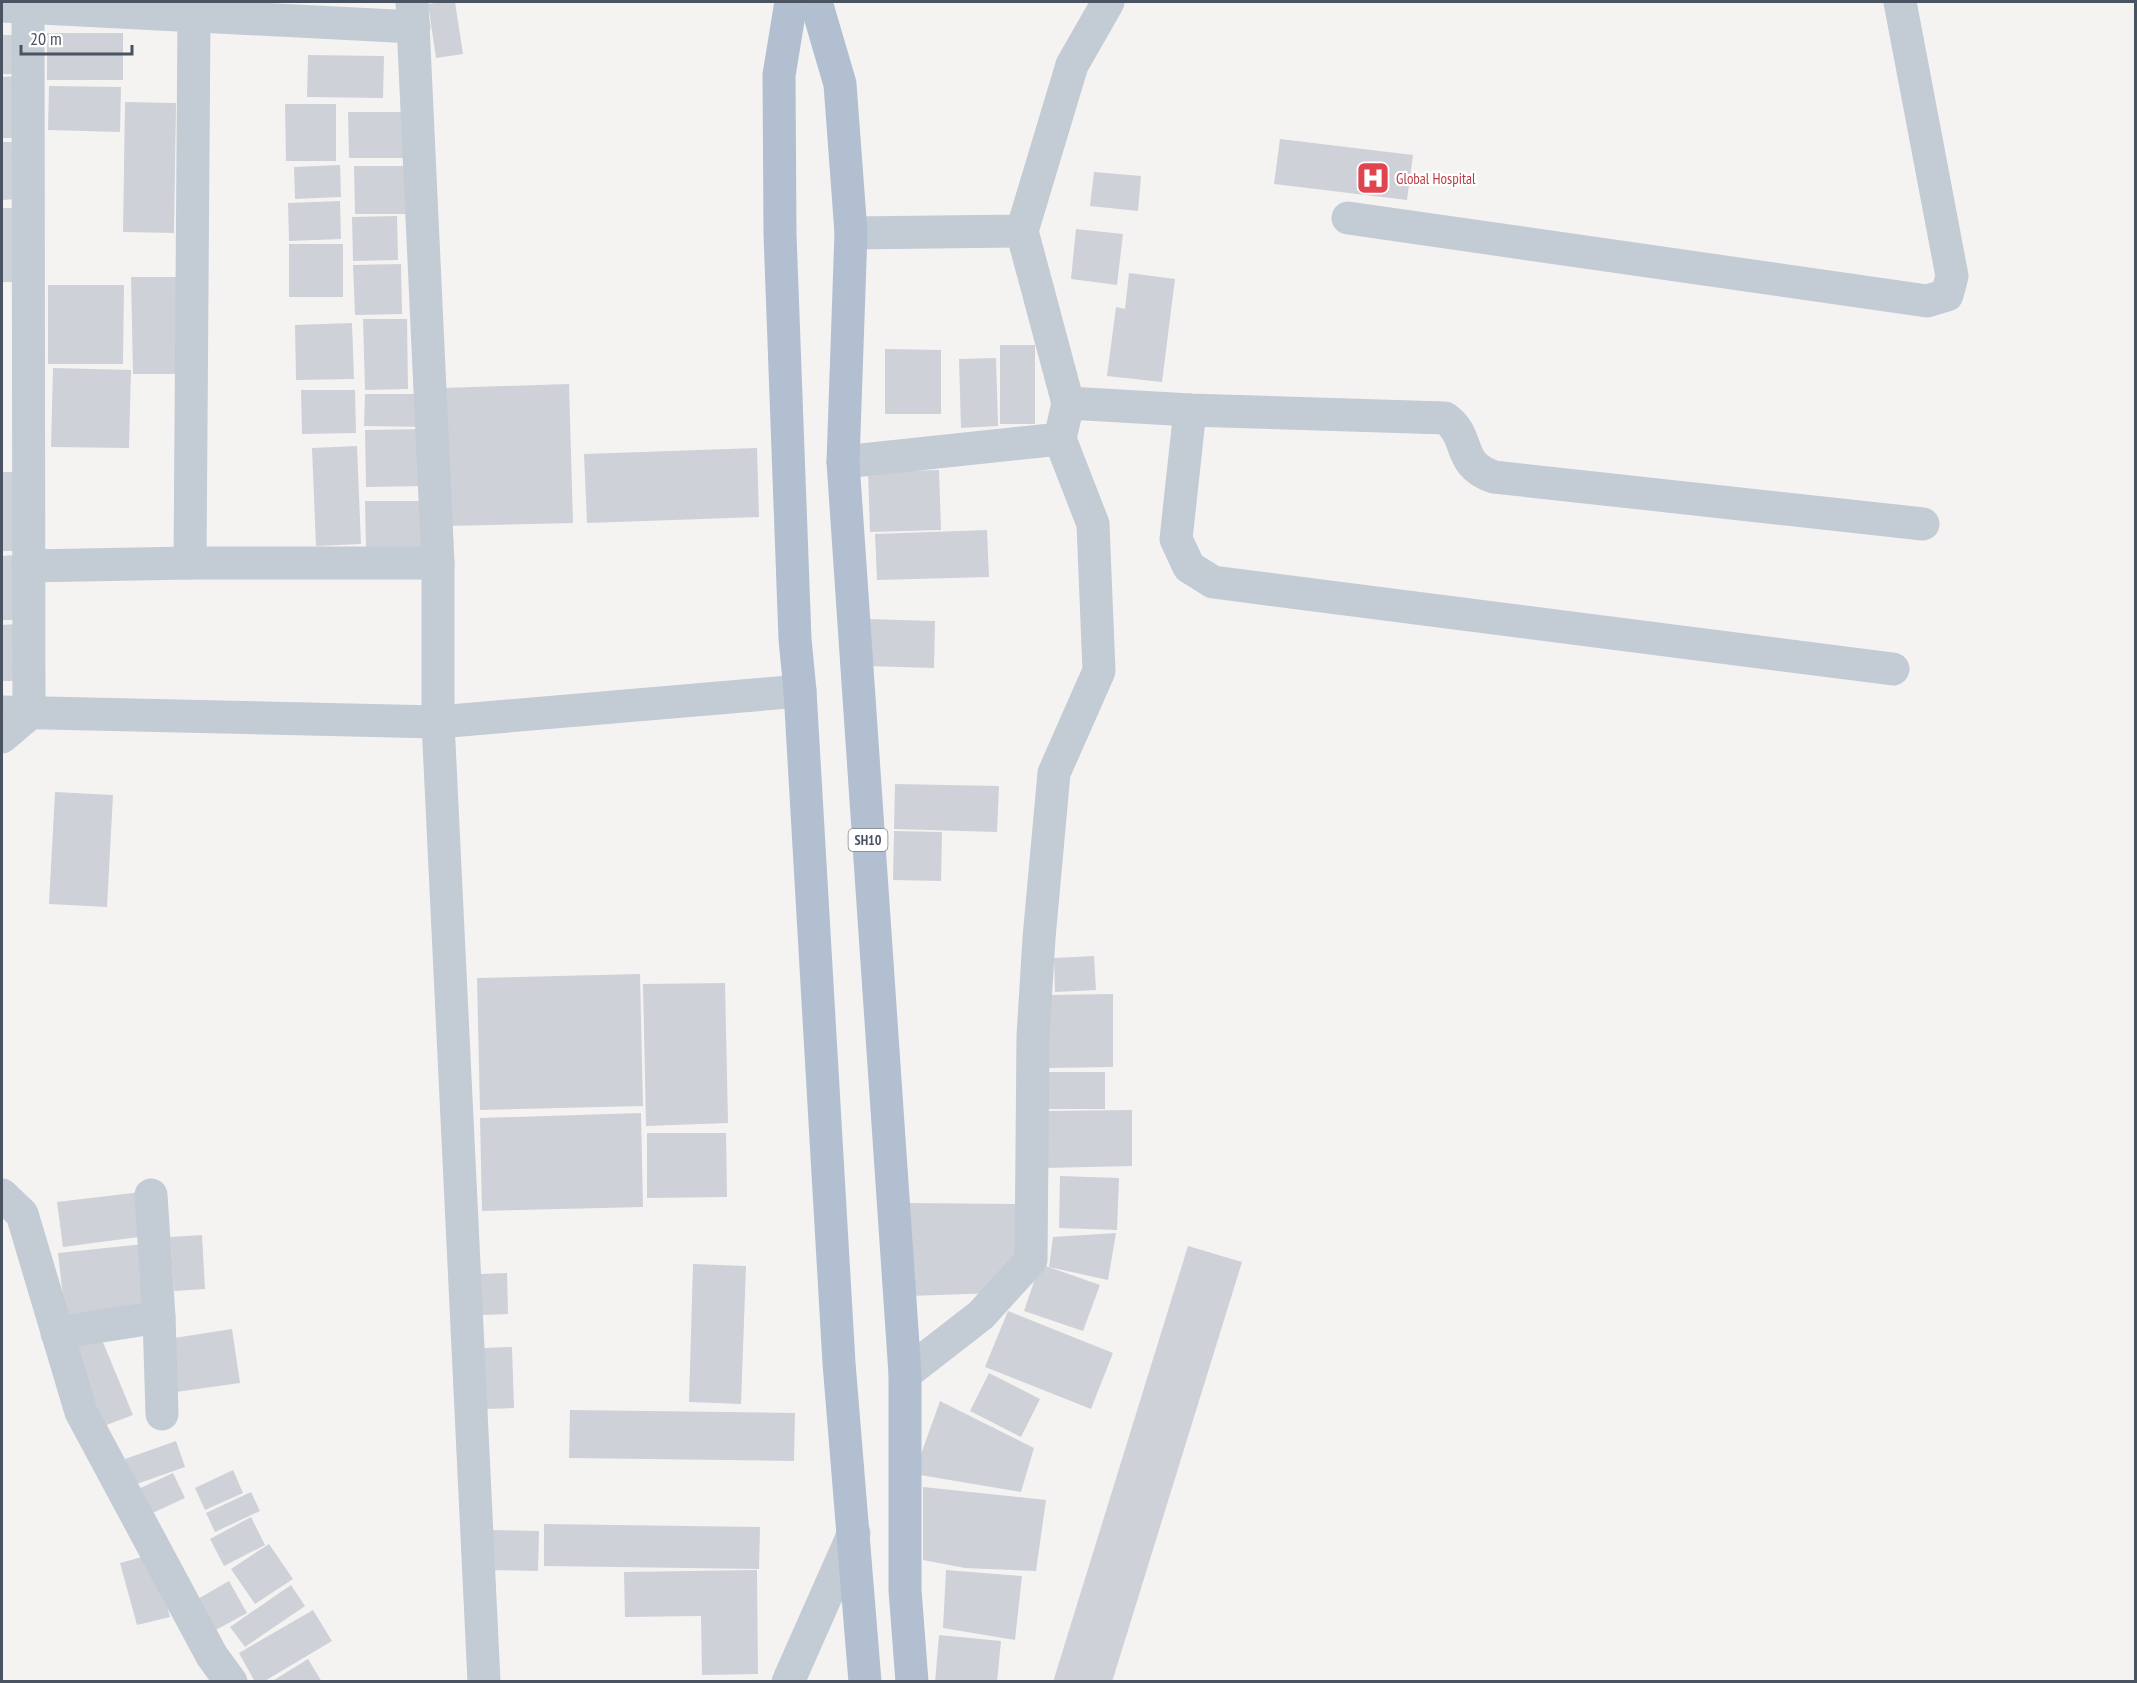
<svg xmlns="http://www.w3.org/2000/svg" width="2137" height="1683" font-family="'PT Sans Narrow',sans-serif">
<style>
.building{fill:#ced1d8}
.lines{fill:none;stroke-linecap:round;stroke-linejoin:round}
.minor{stroke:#c3cbd4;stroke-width:33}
.major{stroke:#b2bfd1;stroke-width:33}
.labels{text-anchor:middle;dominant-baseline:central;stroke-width:4.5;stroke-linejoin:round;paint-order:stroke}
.shield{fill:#fff;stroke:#808790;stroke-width:1.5}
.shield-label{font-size:14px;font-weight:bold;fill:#495361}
.health-label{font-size:15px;fill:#be3a42;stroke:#fff;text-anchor:start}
</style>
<rect width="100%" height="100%" fill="#f5f3f2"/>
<!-- building -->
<g class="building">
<path d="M 444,2 L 455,2 L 463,54 L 436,58 L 428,4 Z"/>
<rect x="47" y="33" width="76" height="47"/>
<path d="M 2,35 L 16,35 L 17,74 L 2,74 Z"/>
<path d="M 308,55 L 384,56 L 383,98 L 307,97 Z"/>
<path d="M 17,76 L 18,138 L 2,138 L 2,77 Z"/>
<path d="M 49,86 L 121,87 L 120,132 L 48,130 Z"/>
<path d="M 125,102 L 176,103 L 174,233 L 123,232 Z"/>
<path d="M 285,104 L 336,104 L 336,161 L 286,161 Z"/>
<path d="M 348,112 L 402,112 L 403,158 L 349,158 Z"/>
<path d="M 1280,139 L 1413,155 L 1407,200 L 1274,184 Z"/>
<path d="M 2,142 L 16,142 L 17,199 L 2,200 Z"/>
<path d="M 340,165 L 341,197 L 295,199 L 294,167 Z"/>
<path d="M 354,166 L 409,166 L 409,214 L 355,214 Z"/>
<path d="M 1094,172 L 1141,176 L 1138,211 L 1090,206 Z"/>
<path d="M 340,201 L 341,239 L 289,241 L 288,203 Z"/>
<path d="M 2,208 L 20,208 L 18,282 L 2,282 Z"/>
<path d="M 397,216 L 398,260 L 353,261 L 352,217 Z"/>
<path d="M 1076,229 L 1123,234 L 1117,285 L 1071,279 Z"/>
<rect x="289" y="244" width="54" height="53"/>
<path d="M 401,264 L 402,314 L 355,315 L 353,265 Z"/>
<path d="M 1129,273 L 1175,279 L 1162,382 L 1107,376 L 1116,307 L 1125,309 Z"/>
<path d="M 131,277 L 177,277 L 179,374 L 133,374 Z"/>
<path d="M 48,285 L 124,285 L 123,364 L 48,364 Z"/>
<path d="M 363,319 L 407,319 L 408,389 L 365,390 Z"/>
<path d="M 352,323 L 354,379 L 296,380 L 295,325 Z"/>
<rect x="1000" y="345" width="35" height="79"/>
<path d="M 885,349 L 941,350 L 941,414 L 885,414 Z"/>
<path d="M 996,358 L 998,426 L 961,428 L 959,359 Z"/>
<path d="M 53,368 L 131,370 L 129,448 L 51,447 Z"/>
<path d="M 569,384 L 573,523 L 447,526 L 443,388 Z"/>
<path d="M 301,390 L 355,390 L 356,433 L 302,434 Z"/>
<path d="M 365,394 L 427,394 L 427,427 L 364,426 Z"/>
<path d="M 426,429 L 427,486 L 366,487 L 365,430 Z"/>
<path d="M 357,446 L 361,544 L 316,546 L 312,448 Z"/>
<path d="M 757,448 L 759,517 L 587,523 L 584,454 Z"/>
<path d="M 939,470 L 941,530 L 870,532 L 868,472 Z"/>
<rect x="2" y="472" width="15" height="79"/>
<path d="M 365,501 L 424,501 L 425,552 L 366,552 Z"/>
<path d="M 987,530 L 989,577 L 877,580 L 875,534 Z"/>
<path d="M 16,555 L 18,620 L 2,620 L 2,556 Z"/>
<path d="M 867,619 L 935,621 L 934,668 L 865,666 Z"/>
<path d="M 17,624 L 18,681 L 2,681 L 2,625 Z"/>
<path d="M 895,784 L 999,786 L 997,832 L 894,829 Z"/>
<path d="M 55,792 L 113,795 L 107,907 L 49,904 Z"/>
<path d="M 894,831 L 942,832 L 941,881 L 893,880 Z"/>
<path d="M 1094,956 L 1096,990 L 1055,992 L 1054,958 Z"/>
<path d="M 640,974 L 643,1106 L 480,1110 L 477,978 Z"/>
<path d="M 725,983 L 728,1123 L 646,1126 L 643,984 Z"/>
<path d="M 1113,994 L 1113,1067 L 1048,1068 L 1047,995 Z"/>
<rect x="1041" y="1072" width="64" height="37"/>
<path d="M 1132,1110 L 1132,1166 L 1045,1168 L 1045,1111 Z"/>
<path d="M 641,1113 L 643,1207 L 482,1211 L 480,1118 Z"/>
<path d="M 647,1133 L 726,1133 L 727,1197 L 647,1198 Z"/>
<path d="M 1060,1176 L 1119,1178 L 1117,1230 L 1059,1228 Z"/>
<path d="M 141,1192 L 146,1236 L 63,1247 L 57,1202 Z"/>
<path d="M 910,1203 L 1015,1204 L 1018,1262 L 996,1293 L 909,1296 Z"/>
<path d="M 1116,1233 L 1108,1280 L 1049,1267 L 1053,1237 Z"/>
<path d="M 202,1235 L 205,1289 L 174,1291 L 170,1237 Z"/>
<path d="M 144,1244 L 151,1305 L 65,1315 L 58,1253 Z"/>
<path d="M 1188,1246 L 1242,1262 L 1112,1682 L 1053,1682 Z"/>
<path d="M 693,1264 L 746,1266 L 741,1404 L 689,1402 Z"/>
<path d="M 1040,1264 L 1100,1285 L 1083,1331 L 1024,1311 Z"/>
<path d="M 507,1273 L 508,1314 L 482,1315 L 480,1274 Z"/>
<path d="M 1008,1311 L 1113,1353 L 1091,1409 L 985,1367 Z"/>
<path d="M 232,1329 L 240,1383 L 169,1393 L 161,1340 Z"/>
<path d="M 100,1335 L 133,1415 L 104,1426 L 71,1346 Z"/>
<path d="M 512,1347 L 514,1408 L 484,1409 L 482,1348 Z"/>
<path d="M 989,1373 L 1040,1399 L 1021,1437 L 970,1411 Z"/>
<path d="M 940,1401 L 1034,1448 L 1021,1492 L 914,1474 Z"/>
<path d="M 570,1410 L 795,1413 L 794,1461 L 569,1458 Z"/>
<path d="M 176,1441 L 185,1467 L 134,1485 L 125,1459 Z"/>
<path d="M 233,1470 L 243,1493 L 205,1510 L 195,1488 Z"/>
<path d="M 173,1473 L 185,1498 L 146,1516 L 134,1491 Z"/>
<path d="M 923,1487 L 1046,1500 L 1036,1571 L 965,1568 L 923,1560 Z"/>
<path d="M 251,1492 L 260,1511 L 215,1532 L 206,1513 Z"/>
<path d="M 251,1517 L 265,1545 L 224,1566 L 210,1539 Z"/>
<path d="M 544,1524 L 760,1527 L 759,1569 L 544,1566 Z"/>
<path d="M 492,1530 L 539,1531 L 538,1571 L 491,1570 Z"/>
<path d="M 269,1544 L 293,1579 L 255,1604 L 231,1569 Z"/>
<path d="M 153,1554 L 170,1617 L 137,1625 L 120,1563 Z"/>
<path d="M 757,1570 L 758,1674 L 702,1675 L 701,1616 L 625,1617 L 624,1572 Z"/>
<path d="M 946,1570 L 1022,1576 L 1015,1640 L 943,1628 Z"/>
<path d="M 229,1581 L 247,1613 L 214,1631 L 196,1600 Z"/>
<path d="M 291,1585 L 305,1606 L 245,1647 L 230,1627 Z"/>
<path d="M 313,1610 L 332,1641 L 263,1682 L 255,1682 L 239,1653 Z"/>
<path d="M 939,1635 L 1001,1641 L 997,1682 L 935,1682 Z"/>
<path d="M 308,1659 L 322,1682 L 271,1682 Z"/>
</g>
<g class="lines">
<!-- minor -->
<g class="minor">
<path d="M 412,2 L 438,563 L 438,722 L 484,1682"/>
<path d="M 2,6 L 414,27"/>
<path d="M 1348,218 L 1927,301 L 1947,295 L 1952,276 L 1900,2"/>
<path d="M 851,233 L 1022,231 L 1072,65 L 1108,2"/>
<path d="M 1068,403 L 1190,410 L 1445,418 C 1472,437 1455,464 1494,477 L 1923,524"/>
<path d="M 1190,410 L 1176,539 L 1189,567 L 1213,582 L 1893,669"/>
<path d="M 843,462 L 1060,439"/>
<path d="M 190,563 L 194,16"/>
<path d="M 28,566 L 190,563 L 438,563"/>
<path d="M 2,712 L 438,722 L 800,691"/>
<path d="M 2,737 L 29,714 L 28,7"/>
<path d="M 2,1195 L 22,1214 L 81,1412 L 212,1656 L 231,1682"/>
<path d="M 151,1195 L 159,1317 L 162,1414"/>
<path d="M 57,1333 L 159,1317"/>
<path d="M 905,1374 L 981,1315 L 1031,1260 L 1033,1036 L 1039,938 L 1054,773 L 1099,671 L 1093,524 L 1060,439 L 1068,403 L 1022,231"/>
<path d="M 788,1682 L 854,1533"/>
</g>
<!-- major -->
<g class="major">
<path d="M 791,2 L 779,75 L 780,234 L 795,639 L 800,691 L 839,1363 L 865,1682"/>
<path d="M 816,2 L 840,84 L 851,233 L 843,462 L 905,1374 L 905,1590 L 912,1682"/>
</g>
</g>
<!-- icons -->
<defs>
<g id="hospital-square" transform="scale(1.725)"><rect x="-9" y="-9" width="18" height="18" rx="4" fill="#e0444e" stroke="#fff"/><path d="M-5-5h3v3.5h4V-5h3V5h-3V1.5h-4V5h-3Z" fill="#fff"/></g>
</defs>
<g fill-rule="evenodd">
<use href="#hospital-square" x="1373" y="178"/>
</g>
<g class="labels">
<!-- shield labels -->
<rect class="shield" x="848.5" y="829" width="39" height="22" rx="4.5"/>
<g class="shield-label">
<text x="868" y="840">SH10</text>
</g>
<!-- health labels -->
<g class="health-label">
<text x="1396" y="178">Global Hospital</text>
</g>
</g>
<!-- border -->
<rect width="2137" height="1683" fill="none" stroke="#495361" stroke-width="6"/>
<!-- scale -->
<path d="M21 45v9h111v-9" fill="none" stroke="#495361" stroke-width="3"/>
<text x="30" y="45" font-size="18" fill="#495361" stroke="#ffffff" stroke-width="4.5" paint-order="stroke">20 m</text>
</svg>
